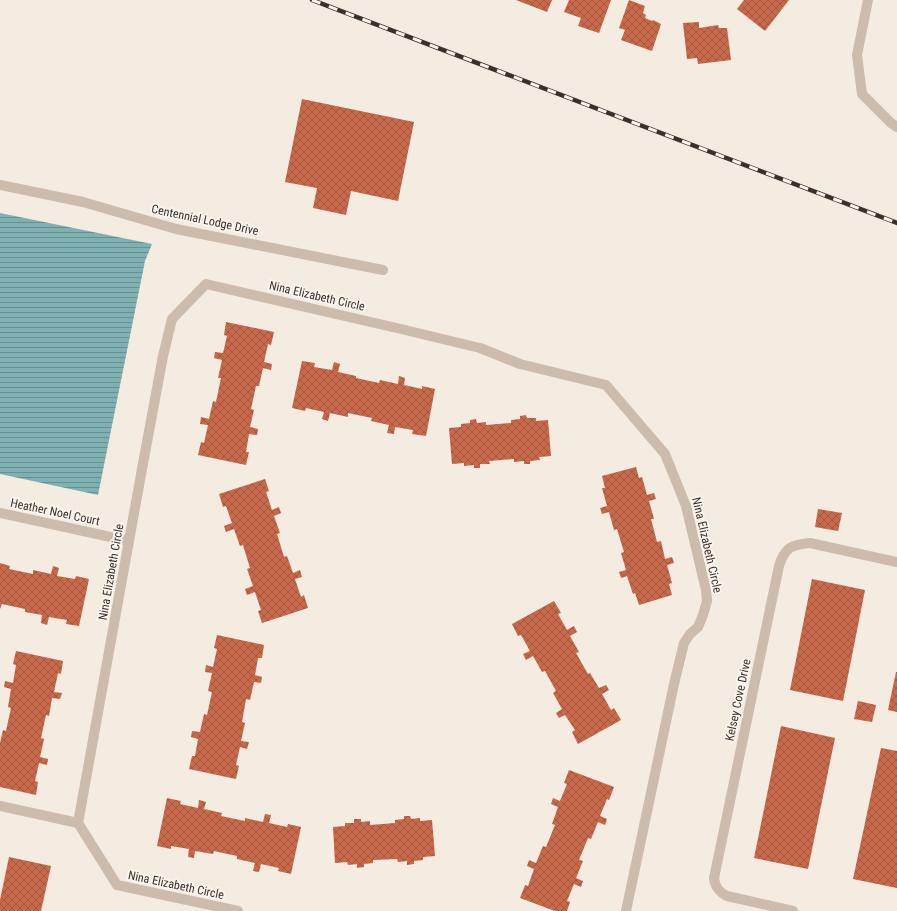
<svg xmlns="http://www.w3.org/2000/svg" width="897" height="911" font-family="'Roboto Condensed',sans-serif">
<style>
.water{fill:url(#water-rules)}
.building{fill:url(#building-cross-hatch)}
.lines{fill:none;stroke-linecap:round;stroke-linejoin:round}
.minor{stroke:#cdbbac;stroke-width:10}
.rail-casing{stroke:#3b302b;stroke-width:4.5}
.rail{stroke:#fbf5ee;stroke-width:3;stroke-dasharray:9;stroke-linecap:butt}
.labels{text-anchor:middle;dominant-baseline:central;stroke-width:4;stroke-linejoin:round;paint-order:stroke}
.street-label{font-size:12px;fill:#3b302b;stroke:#fbf5ee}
</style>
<defs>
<pattern id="water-rules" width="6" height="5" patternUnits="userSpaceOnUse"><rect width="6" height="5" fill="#7fb0b2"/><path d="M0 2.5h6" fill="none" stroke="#699091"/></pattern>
<pattern id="building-cross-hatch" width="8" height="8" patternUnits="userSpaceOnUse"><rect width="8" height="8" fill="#c8694b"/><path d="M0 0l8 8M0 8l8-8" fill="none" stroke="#a4573f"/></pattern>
</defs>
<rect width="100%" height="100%" fill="#f4ebe1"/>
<!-- water -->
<path class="water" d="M 0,213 L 152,244 L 145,261 L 98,495 L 0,474 Z"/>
<!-- building -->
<g class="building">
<path d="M 516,0 L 552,0 L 547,12 Z"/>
<path d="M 569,0 L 611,0 L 599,33 L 578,26 L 581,18 L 564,12 Z"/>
<path d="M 629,0 L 645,6 L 643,13 L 646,15 L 645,18 L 652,21 L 653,20 L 661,24 L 652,51 L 621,40 L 625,30 L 619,28 Z"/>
<path d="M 744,0 L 789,0 L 765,31 L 737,9 Z"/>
<path d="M 699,22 L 699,28 L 718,25 L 719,28 L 727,28 L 731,60 L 698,64 L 697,58 L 687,59 L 683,23 Z"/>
<path d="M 302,99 L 414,122 L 398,201 L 351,191 L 346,215 L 313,208 L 317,188 L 285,182 Z"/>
<path d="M 226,322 L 274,332 L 271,345 L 268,344 L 264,362 L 272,364 L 271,370 L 263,368 L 259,386 L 256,386 L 251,409 L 254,410 L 250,427 L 258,429 L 257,435 L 249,434 L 246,452 L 249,452 L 246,465 L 198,455 L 201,442 L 204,443 L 208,425 L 200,424 L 201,417 L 209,419 L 213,401 L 216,402 L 221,378 L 218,378 L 222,360 L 214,358 L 215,352 L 223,353 L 227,336 L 224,335 Z"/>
<path d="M 302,361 L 315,363 L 314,367 L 332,370 L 334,362 L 340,364 L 338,372 L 356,376 L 356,378 L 379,383 L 380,380 L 398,384 L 399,376 L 405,378 L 404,385 L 422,389 L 422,386 L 435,389 L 426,436 L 412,434 L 413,430 L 395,427 L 394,434 L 387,433 L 389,425 L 371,421 L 372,418 L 348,413 L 348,417 L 330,413 L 328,421 L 322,419 L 324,412 L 306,408 L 305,411 L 292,408 Z"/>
<path d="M 526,415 L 527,418 L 536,418 L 536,421 L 548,420 L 551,456 L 539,457 L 540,460 L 530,461 L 530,464 L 524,464 L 524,461 L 514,462 L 514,459 L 489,461 L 490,464 L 480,464 L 480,468 L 474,468 L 474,465 L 464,466 L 464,463 L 452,464 L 449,428 L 461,427 L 461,424 L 470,423 L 470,420 L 476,419 L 477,423 L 486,422 L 486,425 L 511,423 L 511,420 L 520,419 L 520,416 Z"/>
<path d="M 636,467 L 639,478 L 642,477 L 647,495 L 654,493 L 656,499 L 649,501 L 654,519 L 651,519 L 657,542 L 661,541 L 665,559 L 672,557 L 674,563 L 667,565 L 672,583 L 669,584 L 672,595 L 639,605 L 635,593 L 633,594 L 627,576 L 621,578 L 619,572 L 626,570 L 621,553 L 624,552 L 617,529 L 614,530 L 609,512 L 602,514 L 600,508 L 607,506 L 602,488 L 605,488 L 602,476 Z"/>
<path d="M 265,479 L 269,491 L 266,492 L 272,510 L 279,507 L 281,513 L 274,516 L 280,533 L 277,534 L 284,557 L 287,556 L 293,573 L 300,570 L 302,577 L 295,579 L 301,597 L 304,595 L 308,608 L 262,623 L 258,611 L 261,610 L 255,592 L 247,595 L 245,589 L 253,586 L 247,569 L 250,568 L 243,545 L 240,546 L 234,529 L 226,532 L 224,526 L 232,523 L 226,506 L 223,507 L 219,494 Z"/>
<path d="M 818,509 L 842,513 L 838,531 L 815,527 Z"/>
<path d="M 0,563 L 10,566 L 9,569 L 33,574 L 33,570 L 51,574 L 53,566 L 59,568 L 57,576 L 75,579 L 76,576 L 89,579 L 79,626 L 66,624 L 67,620 L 49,617 L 47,625 L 41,623 L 42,615 L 25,612 L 25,609 L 2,604 L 0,609 Z"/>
<path d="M 812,579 L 865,590 L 843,701 L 790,690 Z"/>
<path d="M 554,601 L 561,613 L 558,614 L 567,630 L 574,626 L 577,632 L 570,636 L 579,652 L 576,653 L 588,674 L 590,673 L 599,688 L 606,685 L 609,690 L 602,694 L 611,710 L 614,708 L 621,720 L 578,744 L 572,732 L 575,730 L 565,715 L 559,718 L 556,713 L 562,709 L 553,693 L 556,691 L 545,671 L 542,672 L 533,656 L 526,660 L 523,654 L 530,651 L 521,635 L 518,636 L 512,624 Z"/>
<path d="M 217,635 L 264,645 L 262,658 L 258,658 L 255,675 L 262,677 L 261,683 L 254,682 L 250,700 L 246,699 L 242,722 L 245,723 L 241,741 L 249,742 L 247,749 L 240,747 L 236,765 L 239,766 L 236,779 L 189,769 L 192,756 L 195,756 L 198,739 L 191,737 L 192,731 L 200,732 L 204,714 L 207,715 L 212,692 L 208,691 L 212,673 L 205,672 L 206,665 L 213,667 L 217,649 L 214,648 Z"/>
<path d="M 16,651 L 63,661 L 61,674 L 58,673 L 54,692 L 62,693 L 60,699 L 52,698 L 49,716 L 46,715 L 41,738 L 44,739 L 40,757 L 48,759 L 47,765 L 39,763 L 35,781 L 38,782 L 36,795 L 0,787 L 0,743 L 3,730 L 6,731 L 11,708 L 8,707 L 11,689 L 4,687 L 5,681 L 13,683 L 16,665 L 13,664 Z"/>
<path d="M 896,672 L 897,672 L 897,712 L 888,710 Z"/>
<path d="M 858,701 L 876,705 L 872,722 L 854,719 Z"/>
<path d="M 781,726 L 835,738 L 808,869 L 754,858 Z"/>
<path d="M 881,748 L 897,751 L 897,888 L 853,879 Z"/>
<path d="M 569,770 L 614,787 L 609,800 L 607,799 L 600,816 L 607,819 L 605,825 L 598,822 L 591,839 L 588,838 L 579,860 L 583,861 L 576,878 L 583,881 L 581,887 L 574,884 L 567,901 L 570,902 L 567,911 L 555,911 L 520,898 L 525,885 L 528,886 L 534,869 L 527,866 L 529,860 L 536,863 L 543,846 L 546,847 L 555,825 L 552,824 L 558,807 L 551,804 L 553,798 L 560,801 L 567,784 L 564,783 Z"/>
<path d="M 167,798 L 181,801 L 180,804 L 198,808 L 199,800 L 206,802 L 204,809 L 222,813 L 221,816 L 245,821 L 245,818 L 263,822 L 265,814 L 271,815 L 269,823 L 287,827 L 288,824 L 301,827 L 291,874 L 278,871 L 279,868 L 261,864 L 259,872 L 253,871 L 255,863 L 237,859 L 237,856 L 214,851 L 213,854 L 195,851 L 194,858 L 188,857 L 189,849 L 171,846 L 171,849 L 157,846 Z"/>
<path d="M 404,816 L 410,816 L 411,819 L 420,818 L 420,821 L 432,820 L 435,856 L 423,857 L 423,860 L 414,861 L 414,864 L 407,865 L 407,861 L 398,862 L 397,859 L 373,860 L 373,863 L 364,864 L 364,867 L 357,868 L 357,864 L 348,865 L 347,862 L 335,863 L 333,827 L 345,826 L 345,823 L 354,823 L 354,819 L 361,819 L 361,822 L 370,821 L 370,825 L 395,823 L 395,820 L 404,819 Z"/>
<path d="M 9,857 L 51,866 L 41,911 L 0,911 L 0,900 Z"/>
</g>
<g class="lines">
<!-- minor -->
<g class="minor">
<path d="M 868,0 L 857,55 L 862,94 L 891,123 L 897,127"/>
<path d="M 0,185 L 83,202 L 176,229 L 383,270"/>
<path d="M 0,513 L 129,541"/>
<path d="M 0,806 L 78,823"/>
<path d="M 238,911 L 117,885 L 78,823 L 142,469 L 163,356 L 172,319 L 206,284 L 401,329 L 480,348 L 520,364 L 606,385 L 665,454 L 686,506 L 706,590 L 707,601 L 703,615 L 698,627 L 690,634 L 684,643 L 674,684 L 626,911"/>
<path d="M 793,911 L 727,896 C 719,892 715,887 714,878 L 779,566 C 785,547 791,545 810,543 L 897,562"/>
</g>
<!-- rail casing -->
<g class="rail-casing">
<path id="rail" d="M 312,0 L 897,223"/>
</g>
<!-- rail -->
<use href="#rail" class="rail"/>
</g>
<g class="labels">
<!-- street labels -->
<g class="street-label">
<text transform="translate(205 220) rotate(12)">Centennial Lodge Drive</text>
<text transform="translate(317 296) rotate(13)">Nina Elizabeth Circle</text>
<text transform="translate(55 512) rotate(12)">Heather Noel Court</text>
<text transform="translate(707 545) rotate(77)">Nina Elizabeth Circle</text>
<text transform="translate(111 572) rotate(-80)">Nina Elizabeth Circle</text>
<text transform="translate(738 700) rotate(-78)">Kelsey Cove Drive</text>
<text transform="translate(176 885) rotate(12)">Nina Elizabeth Circle</text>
</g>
</g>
</svg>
